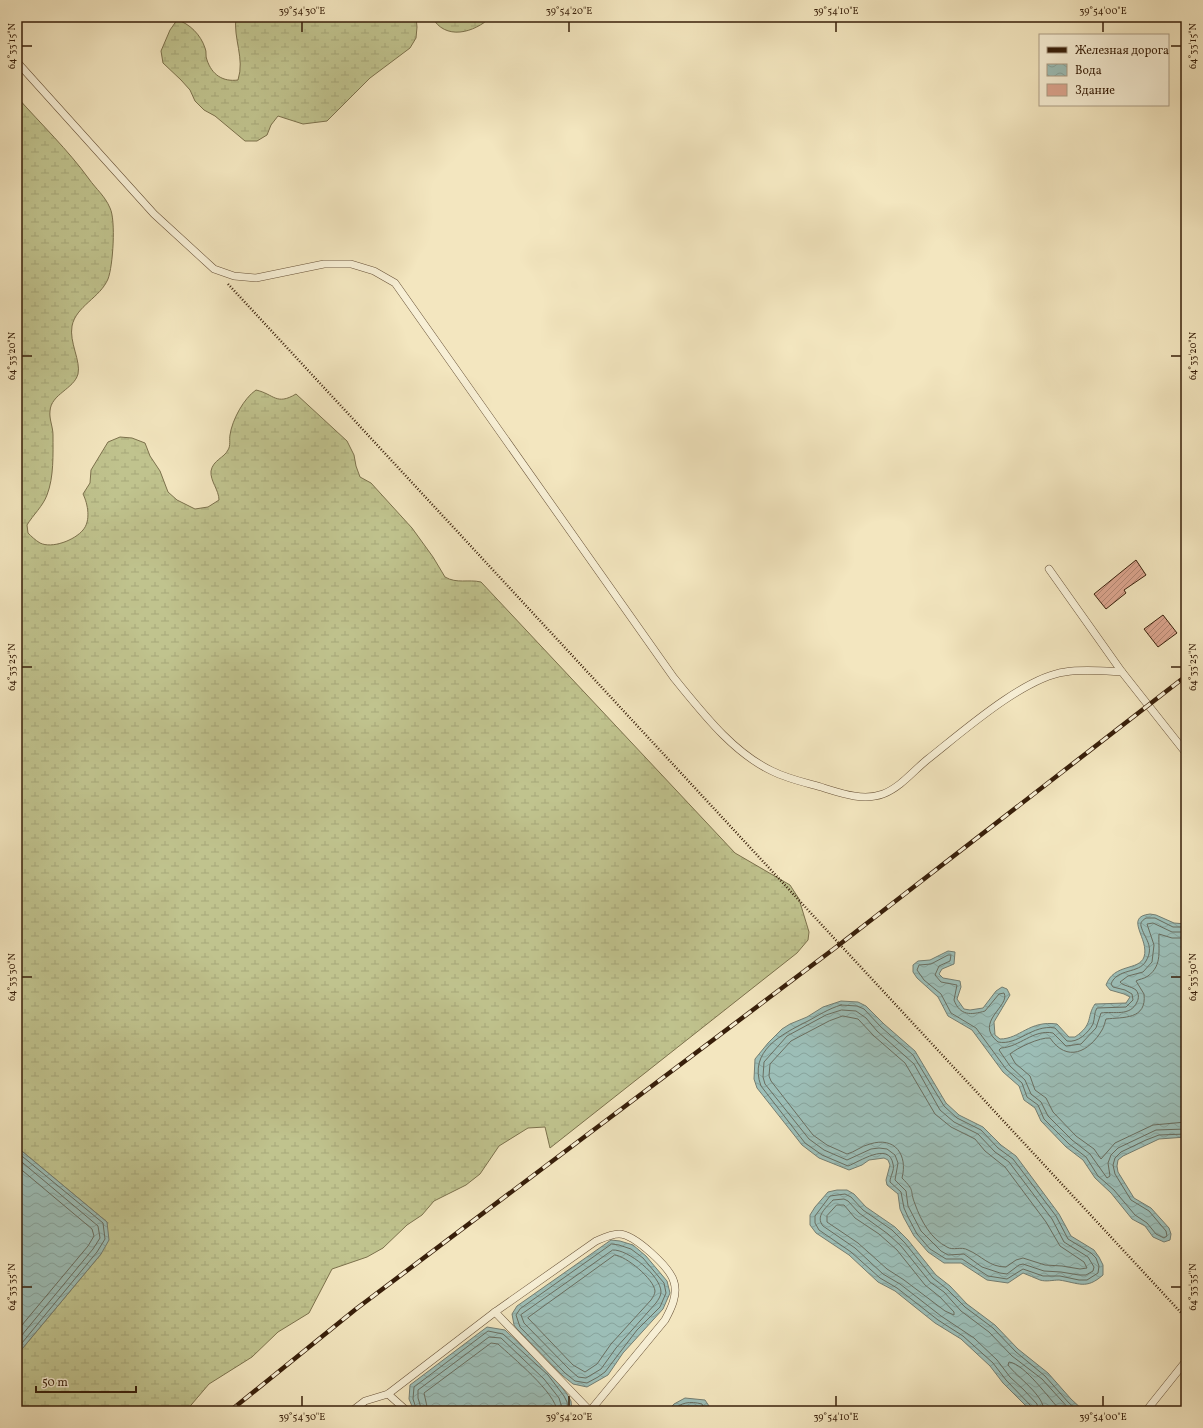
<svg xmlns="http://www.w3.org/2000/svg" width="1203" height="1428" font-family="Vollkorn,serif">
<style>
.wetland{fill:url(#wetland-marsh);stroke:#7c714c}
.water{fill:url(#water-waves);stroke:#747e72}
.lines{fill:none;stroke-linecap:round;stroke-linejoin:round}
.shore{stroke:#6a6e60;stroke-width:1}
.building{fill:url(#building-hatch);stroke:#381f0a}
.lane-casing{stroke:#675137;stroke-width:8}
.path{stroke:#381f0a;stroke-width:2.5;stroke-dasharray:1 2;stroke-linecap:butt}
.lane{stroke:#f7efd5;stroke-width:7}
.rail-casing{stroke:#381f0a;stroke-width:4.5}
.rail{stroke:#f7efd5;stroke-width:3;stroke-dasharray:9;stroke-linecap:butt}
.ticks{fill:none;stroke:#381f0a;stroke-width:1.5}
.neatline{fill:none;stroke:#381f0a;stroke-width:1.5}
.ticks-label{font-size:10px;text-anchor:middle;fill:#381f0a}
</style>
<defs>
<pattern id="wetland-marsh" width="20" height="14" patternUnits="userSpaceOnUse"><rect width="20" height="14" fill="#c0c38e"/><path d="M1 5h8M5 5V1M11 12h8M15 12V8" fill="none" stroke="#a6a779"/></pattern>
<pattern id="water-waves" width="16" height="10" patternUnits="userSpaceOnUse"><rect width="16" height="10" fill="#9cbeb7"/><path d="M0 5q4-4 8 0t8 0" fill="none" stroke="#87a39c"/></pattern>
<pattern id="building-hatch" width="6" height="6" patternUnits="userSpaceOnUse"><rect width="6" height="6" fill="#dca58f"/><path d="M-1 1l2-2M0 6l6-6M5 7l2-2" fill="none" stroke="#b38673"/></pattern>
</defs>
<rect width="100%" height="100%" fill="#f3e6bf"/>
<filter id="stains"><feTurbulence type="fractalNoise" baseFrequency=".005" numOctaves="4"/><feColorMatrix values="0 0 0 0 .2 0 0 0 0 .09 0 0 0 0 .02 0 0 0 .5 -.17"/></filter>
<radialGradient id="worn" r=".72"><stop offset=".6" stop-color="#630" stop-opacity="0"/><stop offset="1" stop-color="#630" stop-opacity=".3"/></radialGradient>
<!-- wetland -->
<g class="wetland">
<path d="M 236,17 L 416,17 L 417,27 L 416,38 L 410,48 L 370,78 L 327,121 L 303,124 L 278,116 L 271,125 L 267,135 L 257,141 L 245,141 L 215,116 L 204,110 L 195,101 L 190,90 L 181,80 L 163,63 L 161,51 L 170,30 L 177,20 C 189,23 201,35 205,48 C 207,52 205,56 207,60 C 212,75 223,82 238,80 C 245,58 233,39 236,17 Z"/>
<path d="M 432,17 L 491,17 C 474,33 445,41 432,17 Z"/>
<path d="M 17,97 C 41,124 68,150 89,179 C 96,189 105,196 110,208 C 116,220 113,266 108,279 C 100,298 76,306 72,326 C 69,342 81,361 78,374 C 74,389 51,394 50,411 C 49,419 53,427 53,435 C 53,454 54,477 47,495 C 43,506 33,515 27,525 L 28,533 C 31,536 35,540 40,543 C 52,549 75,540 83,530 C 91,521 88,504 83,494 L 90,483 L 91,470 L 108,442 L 120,437 L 132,438 L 145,443 L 150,456 L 160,471 L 168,492 L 177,500 L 195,509 L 208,507 L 219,500 C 219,490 210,481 211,471 C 213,460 224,458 228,450 C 231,445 229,440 230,435 C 232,420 244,398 256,390 C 274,394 276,406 296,394 L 347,441 L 354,455 L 356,466 L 360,477 L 371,483 L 412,528 L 433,557 L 445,577 C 457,584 468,579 481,582 L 735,853 L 790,885 L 799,899 L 809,932 L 808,940 L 797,953 L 550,1148 L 545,1127 L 528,1128 L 499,1146 L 480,1174 L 466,1185 L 434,1201 L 422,1215 L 407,1225 L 383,1248 L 367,1257 L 332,1269 L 309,1313 L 278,1332 L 252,1357 L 209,1384 L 186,1411 L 17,1411 L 17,1355 L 101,1254 L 107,1222 L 17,1147 Z"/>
</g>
<!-- water -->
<g class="water">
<path d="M 1150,914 L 1156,915 L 1174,923 L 1186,924 L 1186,1137 L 1159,1139 L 1123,1156 L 1118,1160 L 1117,1166 L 1118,1172 L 1134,1198 L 1151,1208 L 1169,1228 L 1171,1234 L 1170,1240 L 1164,1242 L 1153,1237 L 1145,1226 L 1132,1219 L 1111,1193 L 1095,1178 L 1083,1160 L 1066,1147 L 1041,1121 L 1035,1108 L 1024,1100 L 1019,1086 L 1003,1072 L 972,1030 L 948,1016 L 938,997 L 917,978 L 913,972 L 913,965 L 918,961 L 930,960 L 948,951 L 955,952 L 954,964 L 942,969 L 939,974 L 943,978 L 960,981 L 961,987 L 957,999 L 964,1009 L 970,1010 L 983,1008 L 996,991 L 1002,987 L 1007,989 L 1010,995 L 994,1022 L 995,1035 L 1000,1039 C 1020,1039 1029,1020 1057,1024 L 1069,1037 L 1075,1037 C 1094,1024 1086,1017 1095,1004 L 1126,1003 L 1130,997 L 1124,994 L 1110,990 L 1106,985 C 1114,963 1139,971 1144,957 C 1150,939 1123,917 1150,914 Z"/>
<path d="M 841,1001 L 858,1002 L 866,1006 L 884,1024 L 915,1051 L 946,1103 L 959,1115 L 983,1127 L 1001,1145 L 1016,1156 L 1059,1214 L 1071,1236 L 1094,1250 L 1099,1257 L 1103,1265 L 1103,1275 C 1086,1290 1079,1283 1059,1280 C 1053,1280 1046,1282 1040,1280 C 1034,1278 1029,1275 1023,1273 L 1008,1283 L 987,1280 L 961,1263 L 944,1263 L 928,1252 L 914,1236 L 904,1218 L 900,1209 L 898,1194 L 887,1185 L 886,1180 L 890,1165 L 888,1160 L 884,1158 L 869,1160 L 862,1165 L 849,1170 L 819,1158 L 802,1145 L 757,1088 L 754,1079 L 755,1059 L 768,1043 L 782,1029 L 790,1024 L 807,1017 L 823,1007 Z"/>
<path d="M 17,1147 L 107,1222 L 109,1240 L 101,1254 L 17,1355 Z"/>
<path d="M 837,1190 L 847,1190 L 854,1194 L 866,1207 L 895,1227 L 908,1240 L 936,1275 L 950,1286 L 967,1304 L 995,1325 L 1018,1349 L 1048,1373 L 1071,1399 L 1084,1411 L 1031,1411 L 1003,1383 L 990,1366 L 961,1339 L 935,1323 L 895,1291 L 878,1282 L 849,1255 L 816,1233 L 810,1225 L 810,1215 L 815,1207 L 828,1192 Z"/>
<path d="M 611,1240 L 620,1241 L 633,1245 L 646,1256 L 667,1281 L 670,1293 L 663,1309 L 623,1353 L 608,1375 L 587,1387 L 573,1384 L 563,1376 L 517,1329 L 514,1325 L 512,1314 L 517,1306 Z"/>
<path d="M 487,1327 L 505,1330 L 551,1373 L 567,1394 L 571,1401 L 572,1411 L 414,1411 L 409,1399 L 410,1385 Z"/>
<path d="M 685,1398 L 705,1400 L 709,1406 L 709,1411 L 667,1411 L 674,1404 Z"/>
</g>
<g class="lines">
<!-- shore -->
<g class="shore">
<path d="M 1186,927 L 1173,927 L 1155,918 L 1146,918 C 1143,920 1140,922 1141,926 C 1144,938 1155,946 1146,961 C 1139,974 1117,968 1111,984 L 1113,987 L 1125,990 L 1132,994 L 1133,1000 L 1126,1007 L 1097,1008 C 1094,1012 1095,1018 1093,1024 C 1088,1033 1078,1043 1067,1041 L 1055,1028 C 1032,1024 1018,1046 998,1042 C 973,1022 1011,1006 1004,993 L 999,994 L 985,1011 C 971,1015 960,1016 954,1000 L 957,985 L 941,982 L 935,975 L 939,966 L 950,961 L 951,955 L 948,955 L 931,964 L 919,965 L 917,970 L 924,980 L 941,994 L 951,1013 L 976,1028 L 1006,1069 L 1022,1083 L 1027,1097 L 1038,1105 L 1044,1119 L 1069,1144 L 1086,1157 L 1098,1176 L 1114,1190 L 1135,1215 L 1147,1223 L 1156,1234 L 1164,1238 L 1167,1236 L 1166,1231 L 1149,1211 L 1131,1200 L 1115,1174 L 1113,1165 L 1115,1158 L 1121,1152 L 1146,1140 L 1159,1135 L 1186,1134"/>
<path d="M 1186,932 L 1172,932 L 1153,923 L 1147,924 L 1154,945 L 1152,962 L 1143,972 L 1128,976 L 1120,982 C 1123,986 1131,986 1136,990 C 1139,994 1139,998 1137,1002 C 1130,1017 1114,1011 1101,1013 L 1096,1028 L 1081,1044 L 1066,1046 L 1053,1033 C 1033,1029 1020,1047 1001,1048 L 999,1050 L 1010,1066 L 1025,1080 L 1031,1094 L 1041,1102 L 1048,1116 L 1072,1140 L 1090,1154 L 1107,1178 L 1110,1176 L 1108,1163 L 1111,1155 L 1118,1148 L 1156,1130 L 1186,1129"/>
<path d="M 1186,938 L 1172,938 L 1159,934 C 1158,949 1163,965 1148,976 C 1144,979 1139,979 1136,981 L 1144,994 C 1147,1020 1123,1017 1106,1019 C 1105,1022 1104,1027 1102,1030 C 1089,1052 1067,1063 1050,1038 C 1040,1037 1017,1048 1010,1054 L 1015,1063 L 1030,1076 L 1035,1090 L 1046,1098 L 1053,1112 L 1076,1136 L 1094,1149 L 1101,1159 L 1115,1143 L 1153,1125 L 1186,1122"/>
<path d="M 841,1005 L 857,1006 L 864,1009 L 881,1027 L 913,1055 L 944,1106 L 957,1118 L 981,1130 L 998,1148 L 1013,1159 L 1056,1216 L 1068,1239 L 1091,1253 L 1096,1258 L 1099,1266 L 1098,1273 L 1087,1280 L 1079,1280 L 1060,1276 L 1043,1276 L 1023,1269 L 1007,1279 L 988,1276 L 962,1259 L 946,1259 L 930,1249 L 917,1234 L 908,1217 L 904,1208 L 901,1192 L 890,1182 C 890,1176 895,1170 893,1164 C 889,1141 859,1162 848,1166 L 822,1155 L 805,1143 L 761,1086 C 748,1051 782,1034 808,1021 C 819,1015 828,1009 841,1005 Z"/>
<path d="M 842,1010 L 856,1011 L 866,1018 L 877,1031 L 914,1064 L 940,1110 L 954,1122 L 978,1134 L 995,1152 L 1009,1162 L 1052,1219 L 1064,1242 L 1088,1257 L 1094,1267 L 1093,1271 L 1086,1275 L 1079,1275 L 1061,1272 L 1044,1271 L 1023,1264 L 1019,1265 L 1007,1274 L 1000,1273 L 982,1267 L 964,1254 L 948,1255 L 941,1251 L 921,1231 L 908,1206 L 906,1191 L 895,1180 L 898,1163 L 895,1155 L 887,1149 L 879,1148 L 871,1149 L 847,1160 L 824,1150 L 809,1139 L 765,1084 L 763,1077 L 764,1062 L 787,1036 L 826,1015 Z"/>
<path d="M 843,1016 L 858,1019 L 874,1036 L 905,1063 L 935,1114 L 951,1127 L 975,1139 L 985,1151 L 1005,1167 L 1046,1222 L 1060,1246 L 1084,1262 L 1087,1268 L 1080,1269 L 1062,1266 L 1045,1265 L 1023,1258 L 1016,1260 L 1006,1267 C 989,1267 982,1256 968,1250 C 961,1246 953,1251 947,1247 C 931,1239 921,1221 915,1204 C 909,1189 916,1192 902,1178 C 908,1155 895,1136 870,1144 C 861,1146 855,1152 847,1154 L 827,1145 L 813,1135 L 771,1081 L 769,1076 L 770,1064 L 791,1041 L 829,1021 Z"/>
<path d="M 17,1152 L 103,1223 L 105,1239 L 97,1252 L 17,1349"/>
<path d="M 17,1158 L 98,1226 L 100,1238 L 93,1249 L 17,1341"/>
<path d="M 17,1166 L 92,1229 L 94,1236 L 88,1246 L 17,1331"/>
<path d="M 837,1205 L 844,1205 L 855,1218 L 879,1234 L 897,1250 L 925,1285 L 940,1297 L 954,1312 L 954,1315 L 945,1311 L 904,1280 L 887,1269 L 858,1243 L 827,1222 L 827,1216 Z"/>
<path d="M 612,1244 L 619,1245 L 631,1249 L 643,1258 L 664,1283 L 666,1293 L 660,1307 L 637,1330 L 605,1372 L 598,1377 L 587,1383 L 575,1381 L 565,1373 L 520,1327 L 516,1315 L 520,1309 Z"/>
<path d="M 613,1250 C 628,1249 661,1276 661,1292 C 661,1296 658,1300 656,1303 L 616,1348 L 601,1369 L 586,1378 L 578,1377 L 569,1369 L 524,1323 L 521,1315 Z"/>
<path d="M 615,1255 C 626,1256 654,1279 655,1291 C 655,1294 653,1297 651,1300 L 611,1344 L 597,1364 L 585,1372 L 573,1365 L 528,1318 Z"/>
<path d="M 417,1411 L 413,1399 L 414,1387 L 488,1331 L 503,1334 L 548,1375 L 564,1396 L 567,1402 L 568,1411"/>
<path d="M 422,1411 L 418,1398 L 418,1390 L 489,1337 L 501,1338 L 544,1379 L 559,1398 L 563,1411"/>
<path d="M 428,1411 L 424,1393 L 491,1343 L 498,1344 C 512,1357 556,1393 557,1411"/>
<path d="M 672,1411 C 681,1402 690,1401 702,1404 L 705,1411"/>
<path d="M 1033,1411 L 1032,1407 L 1006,1380 L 993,1363 L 963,1336 L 938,1320 L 897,1288 L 880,1278 L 851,1252 L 819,1230 L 815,1223 L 815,1216 L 830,1196 L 845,1194 L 851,1197 L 863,1210 L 892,1230 L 905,1243 L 933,1278 L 947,1289 L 965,1307 L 993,1328 L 1016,1352 L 1045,1376 L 1068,1402 L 1078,1411"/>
<path d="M 1038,1411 L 1037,1404 L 1024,1390 L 1010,1377 L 997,1360 L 974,1338 L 941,1316 L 900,1284 L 883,1274 L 855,1248 L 823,1226 C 815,1216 826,1208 833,1200 L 844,1199 L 848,1201 L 859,1213 L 888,1234 L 901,1246 L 930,1282 L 944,1292 L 961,1311 L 989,1332 L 1012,1356 L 1042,1379 L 1071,1411"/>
<path d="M 1044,1411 C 1044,1395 1018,1378 1008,1365 L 1009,1362 C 1025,1364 1049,1399 1061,1411"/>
</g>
</g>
<!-- building -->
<g class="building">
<path d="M 1136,560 L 1146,575 L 1124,590 L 1126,593 L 1106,609 L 1094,594 Z"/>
<path d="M 1163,615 L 1177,633 L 1158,647 L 1144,629 Z"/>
</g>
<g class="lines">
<!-- lane casing -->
<g class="lane-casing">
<g id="lane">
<path d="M 17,62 L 154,214 L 214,269 L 234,276 L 256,278 L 324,264 L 351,264 L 374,271 L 395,283 L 674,678 C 702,712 732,752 772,771 C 788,779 807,783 824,788 C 843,794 864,801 883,794 C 901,787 914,770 928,759 C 961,733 1024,677 1065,672 C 1083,669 1104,671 1122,672 L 1186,753"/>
<path d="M 1049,569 L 1122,672"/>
<path d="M 495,1312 L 590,1411"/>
<path d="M 388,1394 L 407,1411"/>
<path d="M 352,1411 L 365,1401 L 388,1394 L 495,1312 L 596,1241 C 603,1238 611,1234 619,1234 C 634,1234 670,1267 674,1282 C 678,1295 671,1309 665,1320 L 590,1411"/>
<path d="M 1146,1411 L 1186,1361"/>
</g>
</g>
<!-- path -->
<path class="path" d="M 228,284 L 1186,1318"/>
<!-- lane -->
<use href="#lane" class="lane"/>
<!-- rail casing -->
<g class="rail-casing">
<path id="rail" d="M 230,1411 L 356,1309 L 835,948 L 1186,676"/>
</g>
<!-- rail -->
<use href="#rail" class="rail"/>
</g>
<!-- ticks -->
<path class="ticks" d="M 302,22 L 302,32M 569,22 L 569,32M 836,22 L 836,32M 1103,22 L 1103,32M 22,46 L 32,46M 1171,46 L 1181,46M 22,356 L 32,356M 1171,356 L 1181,356M 22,667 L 32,667M 1171,667 L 1181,667M 22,977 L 32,977M 1171,977 L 1181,977M 22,1287 L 32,1287M 1171,1287 L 1181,1287M 302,1396 L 302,1406M 569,1396 L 569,1406M 836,1396 L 836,1406M 1103,1396 L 1103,1406"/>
<!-- margin -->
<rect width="1203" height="1428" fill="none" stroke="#f3e6bf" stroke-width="44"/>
<!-- legend -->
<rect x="1039" y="34" width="130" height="72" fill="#f7efd5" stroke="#ab9c84"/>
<rect x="1047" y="47" width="20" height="6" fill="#381f0a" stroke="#ab9c84"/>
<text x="1075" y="54" font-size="12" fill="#381f0a">Железная дорога</text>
<rect x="1047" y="64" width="20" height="12" fill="url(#water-waves)" stroke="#ab9c84"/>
<text x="1075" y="74" font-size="12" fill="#381f0a">Вода</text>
<rect x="1047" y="84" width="20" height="12" fill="#dca58f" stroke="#ab9c84"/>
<text x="1075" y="94" font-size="12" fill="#381f0a">Здание</text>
<!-- scale -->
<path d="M36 1386v6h100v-6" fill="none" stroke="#381f0a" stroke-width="2"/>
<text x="42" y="1386" font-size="12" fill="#381f0a" stroke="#f7efd5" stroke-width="3" paint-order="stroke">50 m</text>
<rect x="22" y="22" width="1159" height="1384" class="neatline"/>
<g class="ticks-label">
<text x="302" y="14">39°54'30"E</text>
<text x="569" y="14">39°54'20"E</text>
<text x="836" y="14">39°54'10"E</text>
<text x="1103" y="14">39°54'00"E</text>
<text transform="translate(1192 46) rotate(-90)" y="4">64°33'15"N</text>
<text transform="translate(11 46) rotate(-90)" y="4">64°33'15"N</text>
<text transform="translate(1192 356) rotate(-90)" y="4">64°33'20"N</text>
<text transform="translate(11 356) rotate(-90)" y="4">64°33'20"N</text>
<text transform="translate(1192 667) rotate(-90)" y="4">64°33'25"N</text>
<text transform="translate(11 667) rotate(-90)" y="4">64°33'25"N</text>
<text transform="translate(1192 977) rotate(-90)" y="4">64°33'30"N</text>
<text transform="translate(11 977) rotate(-90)" y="4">64°33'30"N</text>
<text transform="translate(11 1287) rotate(-90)" y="4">64°33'35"N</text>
<text transform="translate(1192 1287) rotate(-90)" y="4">64°33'35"N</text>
<text x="302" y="1420">39°54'30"E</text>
<text x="569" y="1420">39°54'20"E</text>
<text x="836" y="1420">39°54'10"E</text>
<text x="1103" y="1420">39°54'00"E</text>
</g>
<rect width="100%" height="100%" filter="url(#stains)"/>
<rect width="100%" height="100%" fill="url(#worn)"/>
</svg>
